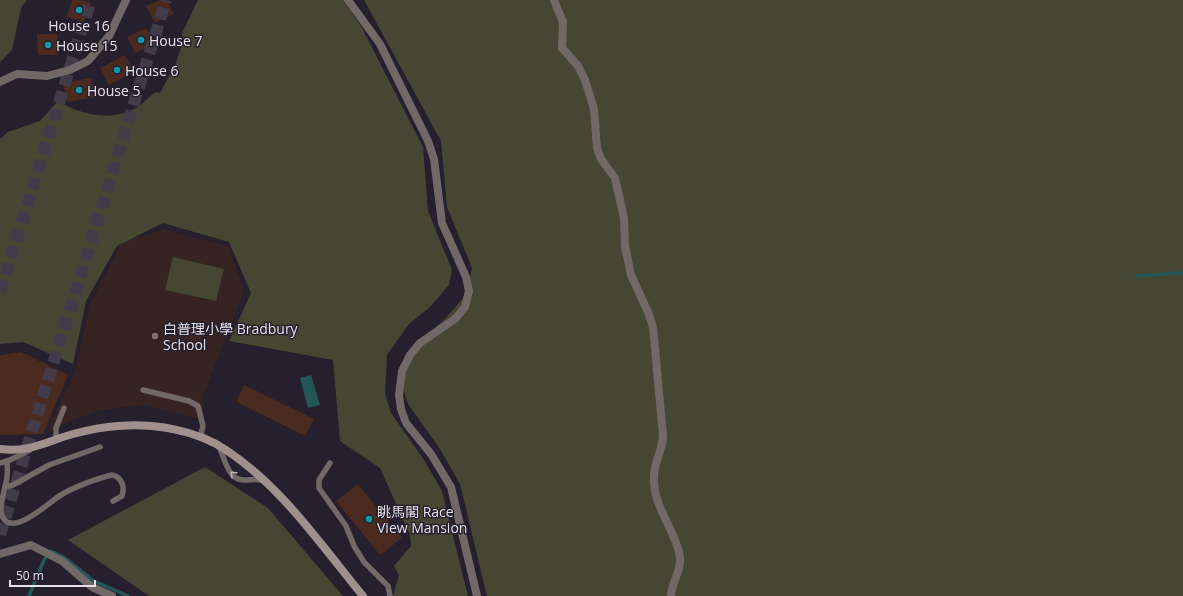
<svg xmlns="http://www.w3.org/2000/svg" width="1183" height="596" font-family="'Open Sans','Noto Sans TC',sans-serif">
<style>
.education{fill:#372422}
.green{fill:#464733}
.water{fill:#245558}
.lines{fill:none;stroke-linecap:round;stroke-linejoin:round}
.stream{stroke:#245558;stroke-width:3.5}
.building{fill:#4b2b20}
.highway-tunnel{stroke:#423c4a;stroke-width:12;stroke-dasharray:12 6;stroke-linecap:butt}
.lane{stroke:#726867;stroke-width:5.5}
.street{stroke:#726867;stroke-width:8}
.secondary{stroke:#a0908d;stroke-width:8}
.oneway{stroke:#bdb7bd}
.culture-dot{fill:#0f9aa8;stroke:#251f2e;stroke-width:1.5}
.education-dot{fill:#8d6e63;stroke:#251f2e;stroke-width:1.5}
.labels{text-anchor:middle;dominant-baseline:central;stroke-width:3;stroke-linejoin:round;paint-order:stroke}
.poi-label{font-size:14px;fill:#e5e2ec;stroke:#251f2e;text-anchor:start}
</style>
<rect width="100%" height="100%" fill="#251f2e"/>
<!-- education -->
<path class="education" d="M 164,230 L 228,246 L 244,290 L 203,397 L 203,420 L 143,405 L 101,410 L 72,420 L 47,433 L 75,371 L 91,302 L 123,241 Z"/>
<!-- green -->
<g class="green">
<path d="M 0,0 L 27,0 L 21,8 L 12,50 L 0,62 Z"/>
<path d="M 198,0 L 343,0 L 361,26 L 423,147 L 428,211 L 452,270 L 449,285 L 430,307 L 409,324 L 387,355 L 385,394 L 391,413 L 424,460 L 442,491 L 468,596 L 393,596 L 399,575 L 394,566 L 411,546 L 410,535 L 380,468 L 340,441 L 333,360 L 229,341 L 251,293 L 229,242 L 163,223 L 117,246 L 86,301 L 73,364 L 23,342 L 0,344 L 0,139 L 8,132 L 40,121 L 58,101 C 81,115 111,122 136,108 C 143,104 149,97 155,92 L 160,93 L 176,63 L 183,41 L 182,33 Z"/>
<path d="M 364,0 L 1183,0 L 1183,596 L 487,596 L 460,484 L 440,449 L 408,404 L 404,392 L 405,362 L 423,337 L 443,321 L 467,294 L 472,268 L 447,207 L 441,141 Z"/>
<path d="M 173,257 L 224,269 L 216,301 L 165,290 Z"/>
<path d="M 205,467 L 268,508 L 343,596 L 149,596 L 68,540 Z"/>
</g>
<!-- water -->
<path class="water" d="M 311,375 L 320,405 L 308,408 L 300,378 Z"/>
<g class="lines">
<!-- stream -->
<g class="stream">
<path d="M 1136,276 L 1183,273"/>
<path d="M 29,596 L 44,560 L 51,551 L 65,558 L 94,581 L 128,596"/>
</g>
</g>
<!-- building -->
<g class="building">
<path d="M 72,0 L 82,0 L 91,3 L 84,22 L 66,17 Z"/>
<path d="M 159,0 L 167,0 L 174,14 L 155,23 L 146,6 Z"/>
<path d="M 146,28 L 154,44 L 135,53 L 127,37 Z"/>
<path d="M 37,34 L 57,34 L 58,55 L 38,55 Z"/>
<path d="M 125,55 L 134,72 L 109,85 L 100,68 Z"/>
<path d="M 91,78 L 95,97 L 67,102 L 63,83 Z"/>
<path d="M 21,352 L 68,375 L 43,434 L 0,435 L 0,355 Z"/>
<path d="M 244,385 L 314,419 L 305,436 L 236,402 Z"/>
<path d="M 358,484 L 402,538 L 380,555 L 336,501 Z"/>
</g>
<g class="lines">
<!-- highway-tunnel -->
<g class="highway-tunnel">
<path d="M 0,292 L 91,0"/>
<path d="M 0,535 L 166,0"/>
</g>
<!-- lane -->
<g class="lane">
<path d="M 143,390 L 189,401 L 198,406 L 203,426 L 200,438"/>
<path d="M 56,440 L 56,428 L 64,408"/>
<path d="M 219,447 C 225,457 227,480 244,480 C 250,480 256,479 262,480"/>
<path d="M 7,461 C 7,466 8,471 7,476 C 6,488 0,501 1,512 C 8,543 50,501 61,495 C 74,487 98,478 112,475 C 122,477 125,487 122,496 L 113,501"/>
<path d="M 0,463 L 10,460 L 30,450"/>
<path d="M 330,463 L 319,480 L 319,488 L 346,526 L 354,546 L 364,562 L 388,586 L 390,596"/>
<path d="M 5,487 L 13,485 L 49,465 L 100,447"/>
</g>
<!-- street -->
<g class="street">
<path d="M 348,0 L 380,44 L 428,141 L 434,159 L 442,223 L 466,277 L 469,291 L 465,307 L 455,319 L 420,343 L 410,355 L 402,371 L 399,395 L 401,409 L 406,423 L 431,454 L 451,487 L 477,596"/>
<path d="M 554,0 L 563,22 L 562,48 L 578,66 L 585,80 L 594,109 L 597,148 L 601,159 L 615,178 L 624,218 L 625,246 L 631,275 L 648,312 L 653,327 L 663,435 C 663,451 652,465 654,482 C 655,509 676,531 680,557 C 682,570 671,583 671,596"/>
<path d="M 0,82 L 17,74 L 47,76 L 70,70 L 88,61 L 109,36 L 126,0"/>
<path d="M 0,554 L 31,545 L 62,561 L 92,587 L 112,596"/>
</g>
<!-- secondary -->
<path class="secondary" d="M 0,449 C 29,453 47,441 73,434 C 88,430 103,427 118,426 C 153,423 197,430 226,450 C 282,487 321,545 363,596"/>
</g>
<!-- one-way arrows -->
<defs><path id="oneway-chevron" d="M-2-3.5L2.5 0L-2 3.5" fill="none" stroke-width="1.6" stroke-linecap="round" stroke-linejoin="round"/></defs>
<use class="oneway" href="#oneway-chevron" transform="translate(233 474) rotate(-137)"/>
<!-- markers -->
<g class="culture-dot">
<circle cx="79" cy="10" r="4"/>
<circle cx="141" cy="40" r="4"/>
<circle cx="48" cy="45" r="4"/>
<circle cx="117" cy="70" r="4"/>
<circle cx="79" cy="90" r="4"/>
<circle cx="369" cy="519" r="4"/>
</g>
<circle class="education-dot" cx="155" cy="336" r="4"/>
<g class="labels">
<!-- poi labels -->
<g class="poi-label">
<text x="79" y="25" text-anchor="middle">House 16</text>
<text x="149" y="40">House 7</text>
<text x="56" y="45">House 15</text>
<text x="125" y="70">House 6</text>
<text x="87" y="90">House 5</text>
<text x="163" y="328">白普理小學 Bradbury<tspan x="163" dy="16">School</tspan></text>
<text x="377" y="511">眺馬閣 Race<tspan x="377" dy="16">View Mansion</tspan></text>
</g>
</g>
<!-- scale -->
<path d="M10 580v6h85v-6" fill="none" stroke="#e5e2ec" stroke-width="2"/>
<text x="16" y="580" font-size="12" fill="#e5e2ec" stroke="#251f2e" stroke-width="3" paint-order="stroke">50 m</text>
</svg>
